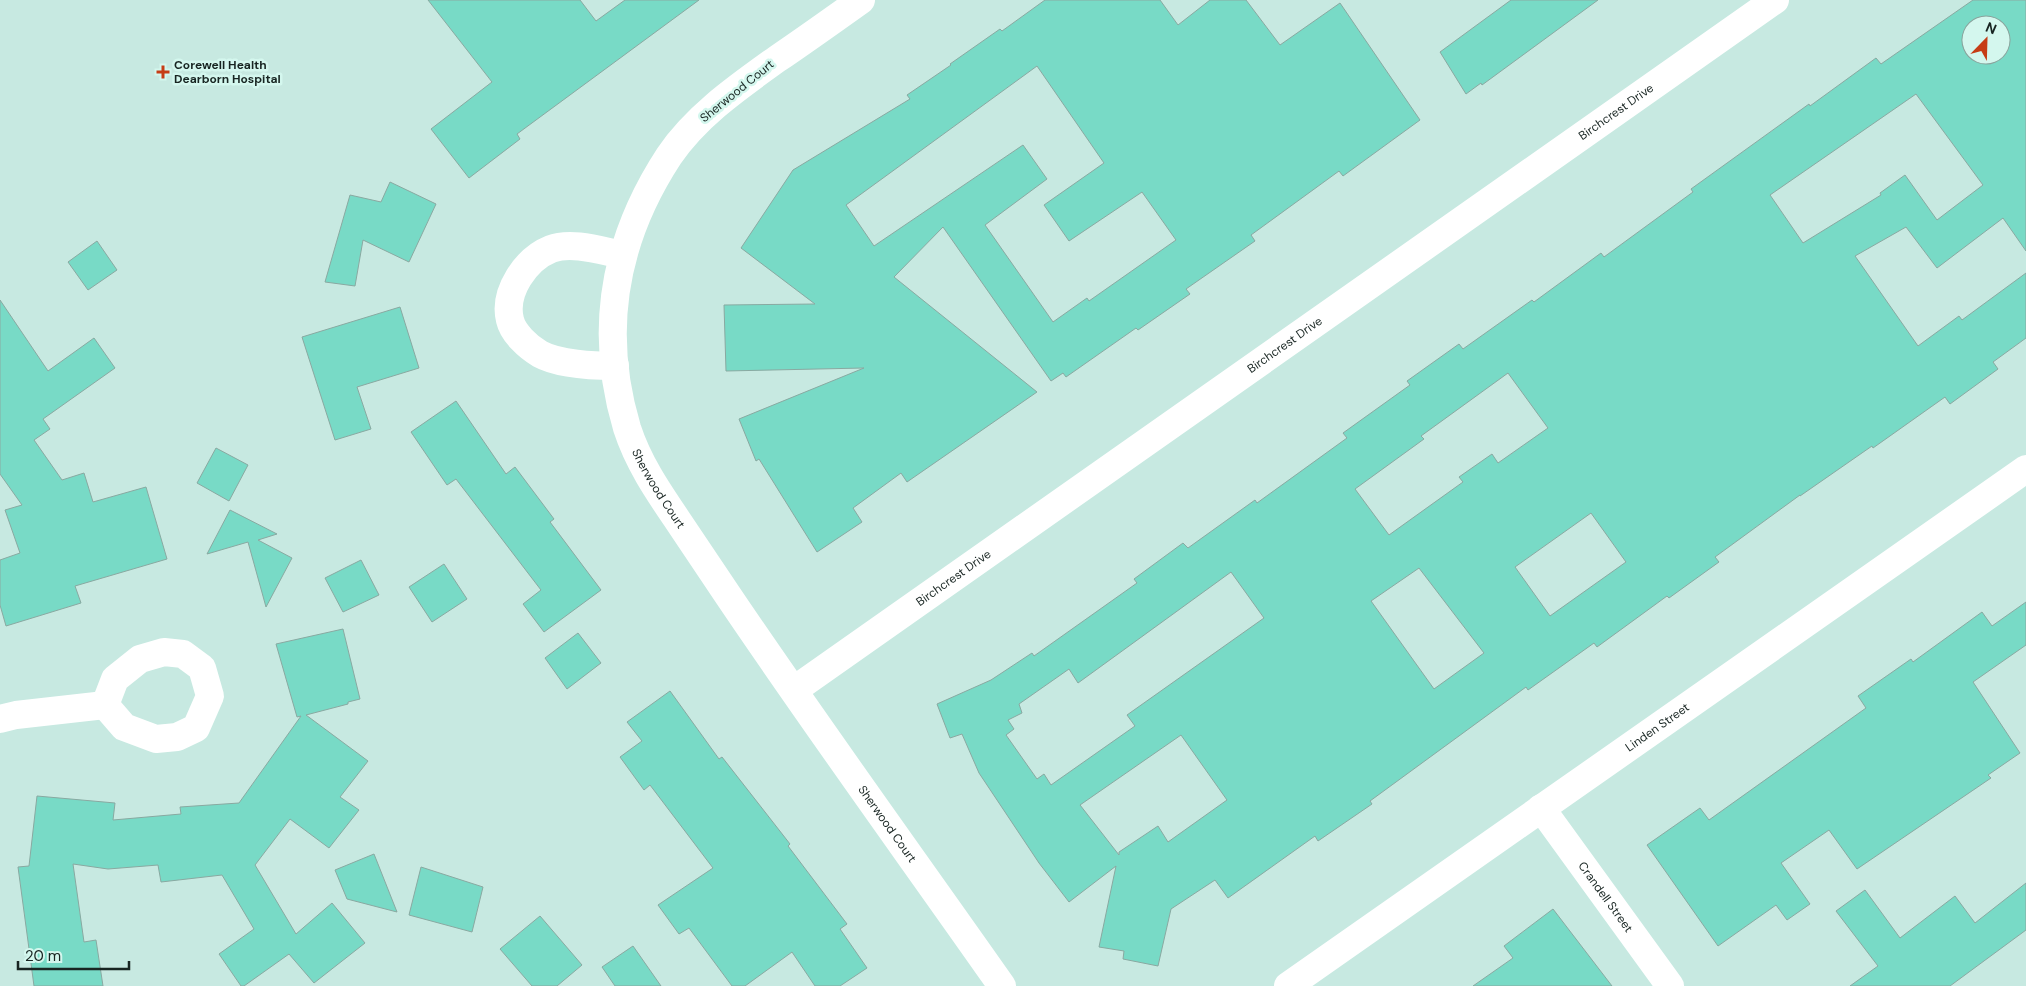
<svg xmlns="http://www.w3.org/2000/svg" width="2026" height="986" font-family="'DM Sans',sans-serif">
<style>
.building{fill:#78dac6;stroke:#89a9a1;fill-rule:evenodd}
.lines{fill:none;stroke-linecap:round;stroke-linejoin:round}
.street{stroke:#fff;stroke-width:28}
.poi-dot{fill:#c63d16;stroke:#d4f7ee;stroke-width:2}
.labels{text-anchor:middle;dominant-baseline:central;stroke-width:5;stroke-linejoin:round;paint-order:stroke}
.poi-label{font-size:12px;font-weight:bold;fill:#182522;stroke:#d4f7ee;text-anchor:start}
.street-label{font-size:12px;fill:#182522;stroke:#d4f7ee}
</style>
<rect width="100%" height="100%" fill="#c7e9e1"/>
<!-- building -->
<g class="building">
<path d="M 428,0 L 580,0 L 596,21 L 625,0 L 699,0 L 517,134 L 520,139 L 469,178 L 431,129 L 492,82 Z"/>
<path d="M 1045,0 L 1160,0 L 1178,25 L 1210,0 L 1246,0 L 1280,45 L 1340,3 L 1420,120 L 1343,176 L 1339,171 L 1251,235 L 1255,241 L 1186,289 L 1190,294 L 1138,330 L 1136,328 L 1066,377 L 1063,373 L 1051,381 L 943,227 L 894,277 L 1037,392 L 907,482 L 901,473 L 853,508 L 862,522 L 817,552 L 759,459 L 756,461 L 739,419 L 864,368 L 726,371 L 724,305 L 815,304 L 741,248 L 793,170 L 910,99 L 907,95 L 951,65 L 950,64 L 1000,29 L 1002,31 ZM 1037,66 L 1104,163 L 1044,205 L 1069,241 L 1142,192 L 1176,240 L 1089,301 L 1087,298 L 1053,322 L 985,225 L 1047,179 L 1023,145 L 874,246 L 846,205 Z"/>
<path d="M 1511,0 L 1598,0 L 1482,85 L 1481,83 L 1466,94 L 1440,52 Z"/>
<path d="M 1973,0 L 2026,0 L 2026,251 L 2003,218 L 1937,268 L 1906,227 L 1855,256 L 1918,346 L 1959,316 L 1962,320 L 2026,273 L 2026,338 L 1993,362 L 1998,369 L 1950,404 L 1945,397 L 1873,448 L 1872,446 L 1800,496 L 1800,495 L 1715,557 L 1719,562 L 1669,598 L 1667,596 L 1597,647 L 1594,643 L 1528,690 L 1526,687 L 1370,801 L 1372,804 L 1318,841 L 1315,836 L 1228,898 L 1215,880 L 1171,909 L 1158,966 L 1123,959 L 1124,951 L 1099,947 L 1116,866 L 1069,902 L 1039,863 L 979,773 L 962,734 L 950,738 L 937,704 L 991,680 L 1032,653 L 1034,656 L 1137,583 L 1134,579 L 1183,543 L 1188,548 L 1255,500 L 1257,503 L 1347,438 L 1343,433 L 1410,385 L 1407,381 L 1459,344 L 1463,349 L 1532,300 L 1534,302 L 1601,253 L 1604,257 L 1693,192 L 1691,189 L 1809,104 L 1810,106 L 1876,58 L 1881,64 ZM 1971,25 L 2001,25 L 2001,55 L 1971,55 ZM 1916,94 L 1983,185 L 1937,220 L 1905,175 L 1880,193 L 1881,195 L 1803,243 L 1770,195 ZM 1508,373 L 1548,428 L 1498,463 L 1492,454 L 1459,477 L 1463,482 L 1389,535 L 1355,489 L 1424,439 L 1421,436 ZM 1591,513 L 1626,562 L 1550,616 L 1515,567 ZM 1419,568 L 1484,653 L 1434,689 L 1371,601 ZM 1231,572 L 1264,618 L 1127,715 L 1135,726 L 1051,785 L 1044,774 L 1037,779 L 1006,735 L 1014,729 L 1008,720 L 1022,713 L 1019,704 L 1069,669 L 1078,683 ZM 1181,735 L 1227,800 L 1168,842 L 1158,826 L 1119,852 L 1119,855 L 1080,805 Z"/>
<path d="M 390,182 L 436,204 L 409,262 L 363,240 L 355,286 L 325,282 L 350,195 L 381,202 Z"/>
<path d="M 97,241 L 117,270 L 88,290 L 68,262 Z"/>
<path d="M 0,300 L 48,371 L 94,338 L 115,368 L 43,419 L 50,429 L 34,440 L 62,480 L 84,473 L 93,502 L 146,487 L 167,559 L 75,586 L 81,603 L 6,626 L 0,605 L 0,560 L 20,553 L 5,510 L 22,505 L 0,474 Z"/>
<path d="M 400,307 L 419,368 L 357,387 L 371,429 L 335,440 L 302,337 Z"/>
<path d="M 456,401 L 506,474 L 515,467 L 554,519 L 550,522 L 601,590 L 544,632 L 523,604 L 541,590 L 456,479 L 447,485 L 411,432 Z"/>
<path d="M 216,448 L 248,465 L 229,501 L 197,483 Z"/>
<path d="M 230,510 L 277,534 L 258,540 L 292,558 L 266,607 L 248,542 L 207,554 Z"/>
<path d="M 361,560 L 379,595 L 343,612 L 325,578 Z"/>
<path d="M 444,564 L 467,599 L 432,622 L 409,587 Z"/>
<path d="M 2026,602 L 2026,645 L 1973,682 L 2020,753 L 1988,775 L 1991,778 L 1857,869 L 1829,830 L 1781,863 L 1810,904 L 1787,920 L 1776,905 L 1718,946 L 1647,845 L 1700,808 L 1709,820 L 1866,708 L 1858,696 L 1911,659 L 1913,662 L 1982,612 L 1992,626 Z"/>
<path d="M 343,629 L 360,699 L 348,702 L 348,704 L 306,715 L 368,761 L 340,797 L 359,810 L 329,848 L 290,819 L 255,865 L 296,934 L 332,903 L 365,943 L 314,983 L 289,954 L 244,986 L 241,986 L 219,954 L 254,929 L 222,875 L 161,882 L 158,865 L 108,869 L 73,864 L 84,942 L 96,940 L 103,986 L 34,986 L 18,867 L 29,866 L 37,796 L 115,803 L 113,820 L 181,814 L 180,807 L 239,803 L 301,716 L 297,717 L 276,644 Z"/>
<path d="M 578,633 L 601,663 L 567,689 L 545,658 Z"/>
<path d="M 670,691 L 719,759 L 722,757 L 790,844 L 788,846 L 847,924 L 840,929 L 867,968 L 840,986 L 815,986 L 792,952 L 745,986 L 732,986 L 689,928 L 679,934 L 658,905 L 713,868 L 650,785 L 644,790 L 620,757 L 642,741 L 627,722 Z"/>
<path d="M 374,854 L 397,912 L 347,899 L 335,870 Z"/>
<path d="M 421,867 L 483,887 L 472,932 L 409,915 Z"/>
<path d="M 2026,883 L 2026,930 L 1950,986 L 1850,986 L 1878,966 L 1836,911 L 1865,890 L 1900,938 L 1955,896 L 1975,923 Z"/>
<path d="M 1553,909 L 1612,986 L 1473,986 L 1513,958 L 1504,946 Z"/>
<path d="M 540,916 L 582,965 L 557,986 L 532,986 L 500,949 Z"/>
<path d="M 633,946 L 661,986 L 615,986 L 602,967 Z"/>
</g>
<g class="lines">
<!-- street -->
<g class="street">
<path id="s1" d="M 861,0 C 833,20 805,40 777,59 C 738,87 696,116 669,156 C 614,240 598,331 627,428 C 638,462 657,490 676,518 C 693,543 710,569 727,594 C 816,726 910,855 1002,986"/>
<path d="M 615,366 C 594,366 558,364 540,354 C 528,347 513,333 510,320 C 503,292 526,259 551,249 C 572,241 602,251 623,255"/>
<path d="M 164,652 L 183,654 L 202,668 L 210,696 L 196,728 L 177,737 L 156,739 L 124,727 L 105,705 L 115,679 L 140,659 Z"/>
<path id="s2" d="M 794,690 L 1775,0"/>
<path d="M 0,719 L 16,715 L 105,705"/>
<path id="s3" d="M 1541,808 L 1670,986"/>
<path id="s4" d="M 1288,986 L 2026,469"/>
</g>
</g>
<!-- markers -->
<path class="poi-dot" d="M160.5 64.5h5v5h5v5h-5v5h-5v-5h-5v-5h5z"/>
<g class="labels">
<!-- poi labels -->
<g class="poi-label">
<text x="174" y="65">Corewell Health<tspan x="174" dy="14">Dearborn Hospital</tspan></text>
</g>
<!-- street labels -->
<g class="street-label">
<text transform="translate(737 91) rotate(-39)">Sherwood Court</text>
<text stroke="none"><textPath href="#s2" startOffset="1005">Birchcrest Drive</textPath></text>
<text stroke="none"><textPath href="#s2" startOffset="600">Birchcrest Drive</textPath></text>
<text stroke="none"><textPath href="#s1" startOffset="602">Sherwood Court</textPath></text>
<text stroke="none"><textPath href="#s2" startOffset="195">Birchcrest Drive</textPath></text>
<text stroke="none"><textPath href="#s4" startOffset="451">Linden Street</textPath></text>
<text stroke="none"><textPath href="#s1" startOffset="1008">Sherwood Court</textPath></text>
<text stroke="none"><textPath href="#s3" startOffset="110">Crandell Street</textPath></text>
</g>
</g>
<!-- north arrow -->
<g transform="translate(1986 40) rotate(23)"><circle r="24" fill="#d4f7ee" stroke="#89a39c"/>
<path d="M0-4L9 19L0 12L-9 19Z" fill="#c63d16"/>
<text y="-8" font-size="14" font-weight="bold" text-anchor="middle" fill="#182522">N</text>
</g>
<!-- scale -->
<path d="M18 961v8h111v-8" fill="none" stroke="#182522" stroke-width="2.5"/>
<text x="25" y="961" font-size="15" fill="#182522" stroke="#d4f7ee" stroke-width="4" paint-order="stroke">20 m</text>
</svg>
